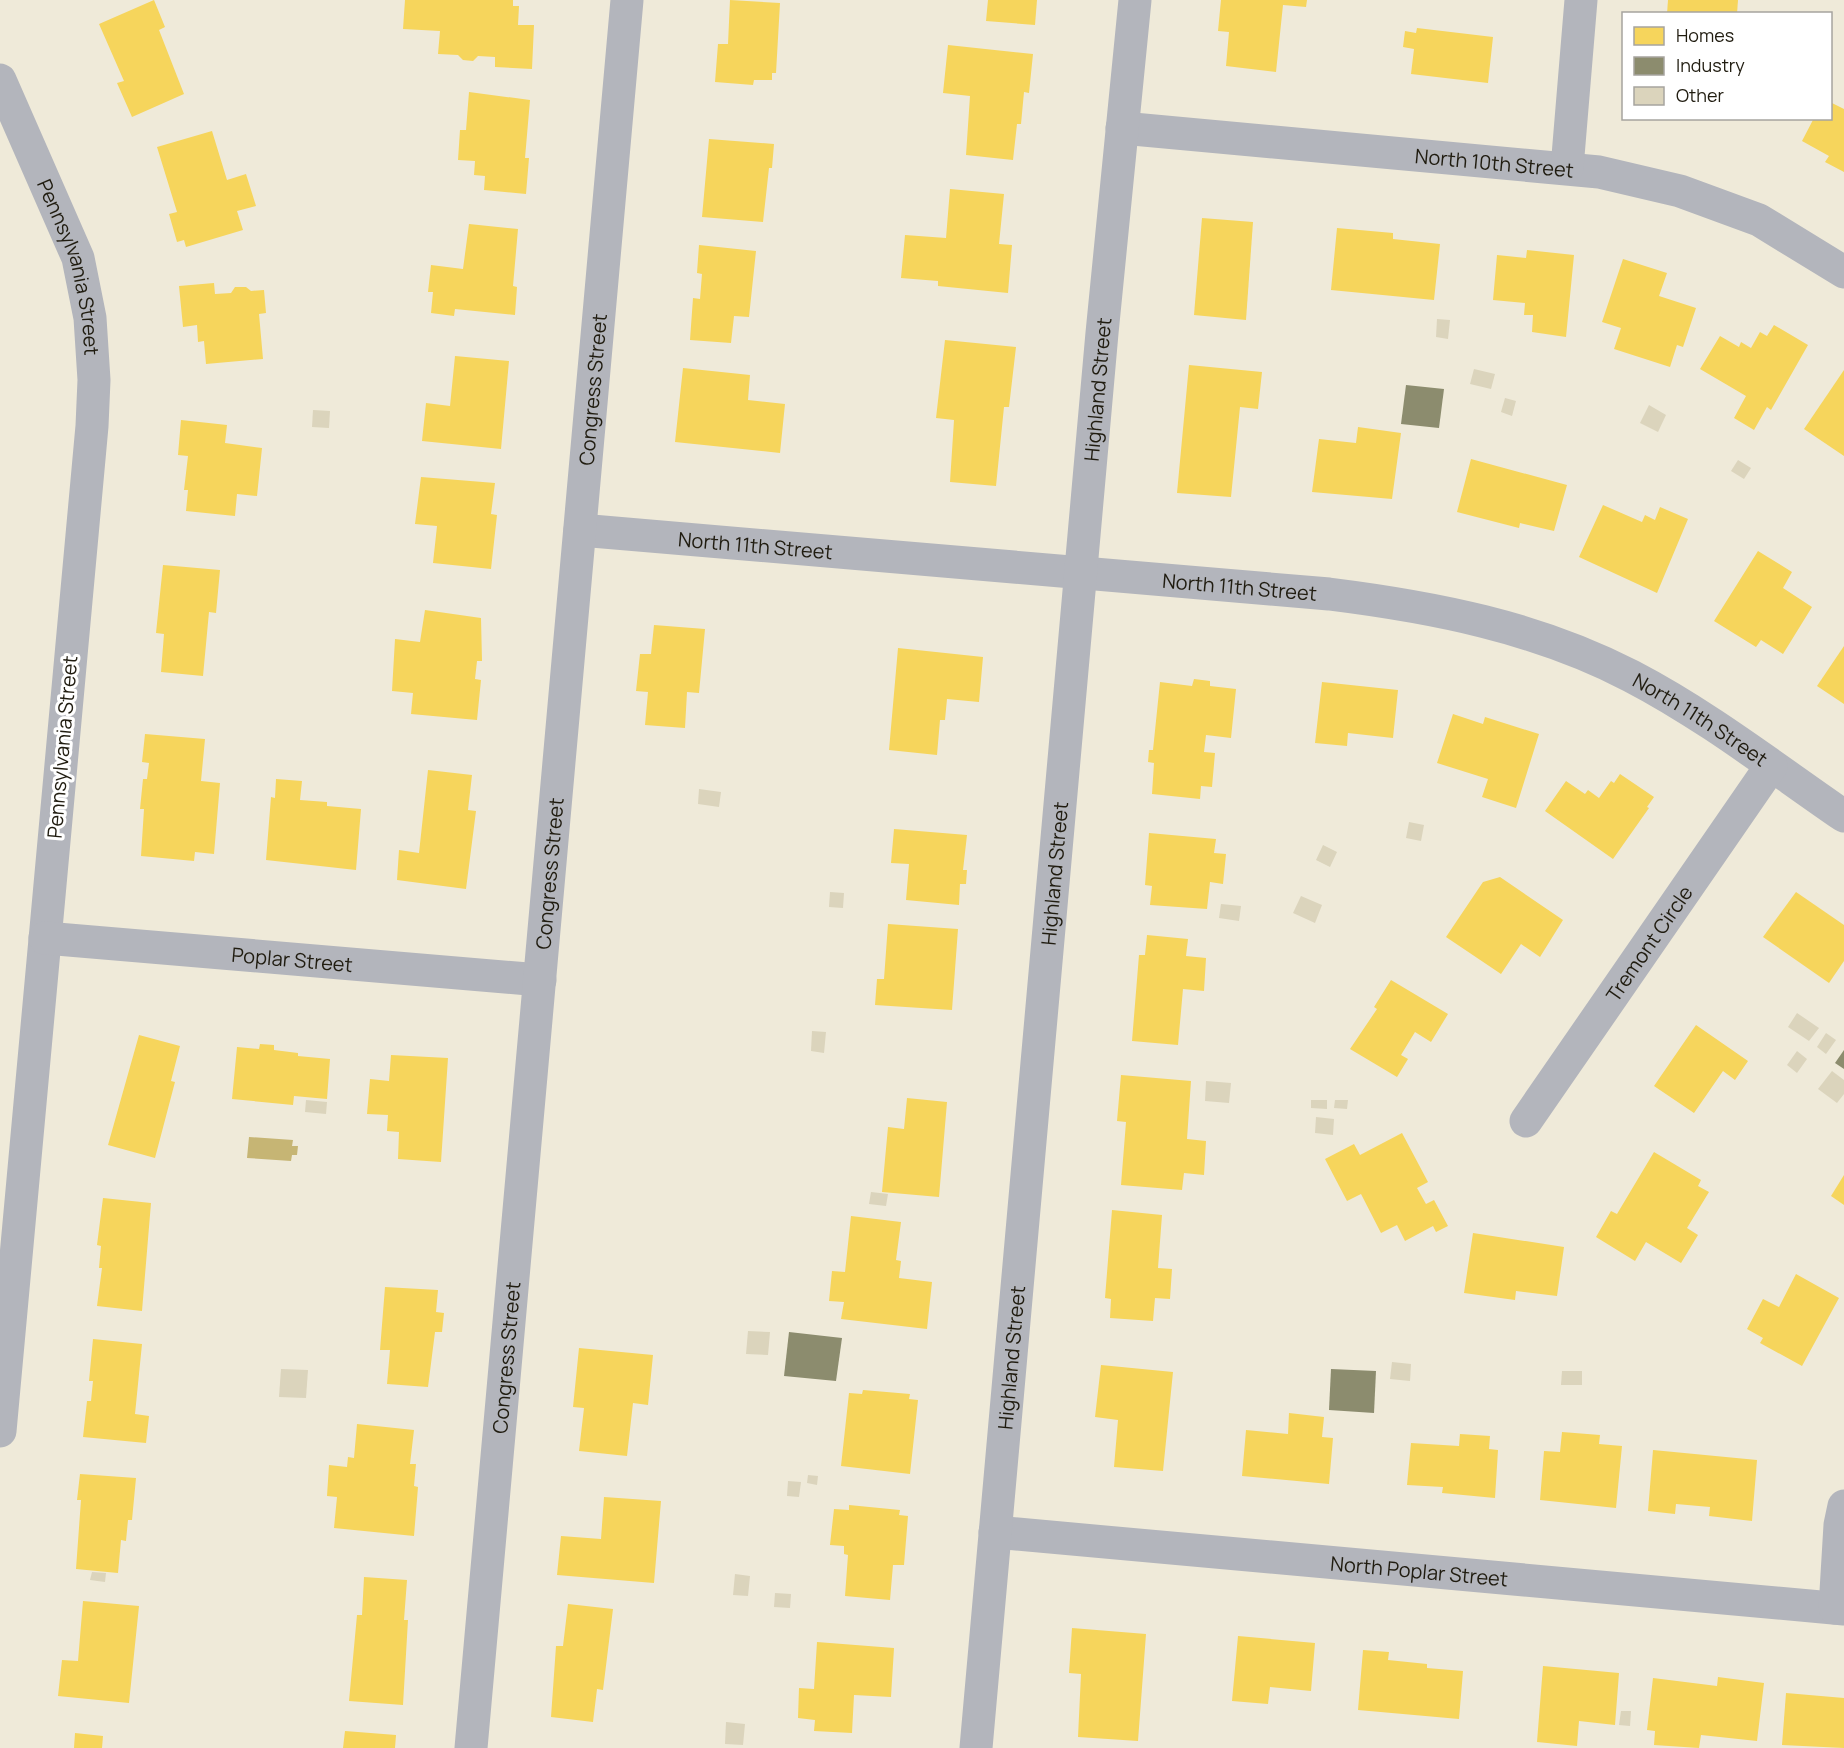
<svg xmlns="http://www.w3.org/2000/svg" width="1844" height="1748" font-family="Manrope,sans-serif">
<style>
.water{fill:#c6b574}
.homes{fill:#f6d55c}
.industry{fill:#8c8c6e}
.building{fill:#dbd4bc}
.lines{fill:none;stroke-linecap:round;stroke-linejoin:round}
.minor{stroke:#b3b5bc;stroke-width:33}
.labels{text-anchor:middle;dominant-baseline:central;stroke-width:6;stroke-linejoin:round;paint-order:stroke}
.street-label{font-size:20px;fill:#201c10;stroke:#fff}
</style>
<rect width="100%" height="100%" fill="#efead9"/>
<!-- water -->
<path class="water" d="M 249,1137 L 293,1140 L 292,1146 L 298,1146 L 297,1155 L 292,1155 L 291,1161 L 247,1158 Z"/>
<!-- homes -->
<g class="homes">
<path d="M 154,0 L 165,27 L 159,30 L 184,94 L 132,117 L 117,83 L 124,81 L 99,24 Z"/>
<path d="M 405,0 L 513,0 L 513,6 L 519,6 L 518,25 L 534,25 L 532,69 L 495,67 L 495,57 L 478,56 L 473,61 L 463,60 L 458,55 L 438,54 L 440,31 L 403,29 Z"/>
<path d="M 730,0 L 780,3 L 776,73 L 772,73 L 772,80 L 754,80 L 753,85 L 715,82 L 718,44 L 728,44 Z"/>
<path d="M 988,0 L 1037,0 L 1035,25 L 986,21 Z"/>
<path d="M 1221,0 L 1307,0 L 1306,7 L 1283,5 L 1276,72 L 1226,66 L 1229,32 L 1218,31 Z"/>
<path d="M 1668,0 L 1738,0 L 1737,14 L 1667,14 Z"/>
<path d="M 1417,28 L 1493,37 L 1488,83 L 1411,74 L 1414,49 L 1403,47 L 1405,31 L 1416,33 Z"/>
<path d="M 948,45 L 1033,54 L 1029,93 L 1024,92 L 1021,124 L 1017,124 L 1013,160 L 966,155 L 970,96 L 943,93 Z"/>
<path d="M 469,92 L 530,100 L 525,158 L 529,158 L 526,194 L 484,190 L 485,176 L 474,175 L 475,161 L 458,160 L 460,130 L 466,130 Z"/>
<path d="M 1830,102 L 1844,109 L 1844,172 L 1825,162 L 1829,156 L 1802,141 L 1814,118 L 1830,118 Z"/>
<path d="M 212,131 L 227,180 L 246,174 L 256,206 L 237,211 L 243,230 L 186,247 L 184,240 L 177,242 L 169,214 L 177,212 L 157,147 Z"/>
<path d="M 709,139 L 774,144 L 772,168 L 769,168 L 763,222 L 702,217 Z"/>
<path d="M 950,189 L 1004,194 L 999,244 L 1012,245 L 1008,293 L 938,286 L 938,281 L 901,278 L 905,235 L 946,238 Z"/>
<path d="M 1202,218 L 1253,222 L 1246,320 L 1194,315 Z"/>
<path d="M 469,224 L 518,229 L 513,286 L 517,287 L 515,315 L 455,309 L 454,316 L 431,313 L 433,292 L 428,292 L 431,265 L 463,269 Z"/>
<path d="M 1337,228 L 1393,233 L 1393,239 L 1440,244 L 1434,300 L 1331,290 Z"/>
<path d="M 699,245 L 756,251 L 749,317 L 734,316 L 731,343 L 690,340 L 693,298 L 700,299 L 702,274 L 697,273 Z"/>
<path d="M 1527,250 L 1574,255 L 1566,337 L 1532,332 L 1533,315 L 1524,315 L 1525,303 L 1493,300 L 1497,255 L 1526,258 Z"/>
<path d="M 1623,259 L 1667,273 L 1659,296 L 1696,308 L 1683,347 L 1677,345 L 1670,367 L 1614,349 L 1621,328 L 1602,322 Z"/>
<path d="M 214,283 L 215,294 L 231,293 L 235,287 L 246,287 L 251,291 L 264,290 L 266,313 L 259,314 L 263,359 L 206,364 L 204,341 L 198,342 L 197,325 L 183,327 L 179,286 Z"/>
<path d="M 1774,325 L 1808,345 L 1771,410 L 1767,407 L 1754,430 L 1734,418 L 1746,396 L 1700,369 L 1720,336 L 1739,347 L 1741,342 L 1751,348 L 1760,332 L 1767,336 Z"/>
<path d="M 945,340 L 1016,347 L 1009,407 L 1004,407 L 996,486 L 950,482 L 954,420 L 936,418 Z"/>
<path d="M 455,356 L 509,361 L 501,449 L 422,441 L 426,403 L 450,406 Z"/>
<path d="M 1189,365 L 1262,372 L 1258,409 L 1240,407 L 1231,497 L 1177,493 Z"/>
<path d="M 683,368 L 750,375 L 748,400 L 785,404 L 780,453 L 675,442 Z"/>
<path d="M 1844,370 L 1844,456 L 1804,429 Z"/>
<path d="M 181,420 L 227,425 L 225,443 L 262,448 L 257,496 L 237,494 L 235,516 L 186,511 L 188,490 L 184,490 L 188,456 L 178,455 Z"/>
<path d="M 1358,427 L 1401,433 L 1392,499 L 1312,492 L 1319,439 L 1356,443 Z"/>
<path d="M 1471,459 L 1567,485 L 1554,531 L 1520,523 L 1519,528 L 1457,512 Z"/>
<path d="M 421,477 L 495,483 L 491,514 L 497,515 L 491,569 L 433,563 L 437,526 L 415,524 Z"/>
<path d="M 1603,505 L 1642,522 L 1645,515 L 1655,520 L 1660,507 L 1688,519 L 1657,593 L 1579,557 Z"/>
<path d="M 1758,551 L 1792,572 L 1783,588 L 1812,607 L 1783,654 L 1761,640 L 1756,647 L 1714,621 Z"/>
<path d="M 163,565 L 220,570 L 216,613 L 209,612 L 203,676 L 161,672 L 164,634 L 156,633 Z"/>
<path d="M 425,610 L 481,618 L 482,661 L 477,661 L 475,679 L 481,680 L 477,720 L 411,714 L 413,693 L 392,691 L 395,639 L 420,642 Z"/>
<path d="M 654,625 L 705,629 L 699,693 L 687,692 L 685,728 L 645,725 L 648,692 L 636,691 L 640,654 L 651,654 Z"/>
<path d="M 1844,646 L 1844,704 L 1817,686 Z"/>
<path d="M 898,648 L 983,657 L 979,702 L 947,699 L 945,720 L 940,720 L 937,755 L 889,750 Z"/>
<path d="M 1194,679 L 1210,681 L 1210,686 L 1236,689 L 1231,738 L 1206,735 L 1204,752 L 1215,753 L 1212,787 L 1201,786 L 1200,799 L 1152,794 L 1154,763 L 1148,762 L 1149,750 L 1153,750 L 1160,682 L 1192,686 Z"/>
<path d="M 1322,682 L 1398,690 L 1393,738 L 1348,733 L 1347,746 L 1315,743 Z"/>
<path d="M 1453,714 L 1483,724 L 1485,717 L 1539,734 L 1516,808 L 1482,797 L 1488,779 L 1437,763 Z"/>
<path d="M 145,734 L 205,739 L 201,781 L 220,783 L 214,854 L 195,852 L 194,861 L 141,856 L 144,809 L 140,809 L 143,779 L 147,779 L 149,763 L 142,762 Z"/>
<path d="M 428,770 L 472,775 L 468,810 L 476,811 L 466,889 L 397,880 L 399,850 L 419,853 Z"/>
<path d="M 1620,774 L 1654,797 L 1647,807 L 1649,808 L 1613,859 L 1545,811 L 1566,781 L 1585,794 L 1588,790 L 1599,798 L 1611,781 L 1614,783 Z"/>
<path d="M 276,779 L 302,781 L 300,800 L 327,802 L 327,806 L 361,809 L 356,870 L 266,860 L 271,797 L 275,798 Z"/>
<path d="M 894,829 L 967,835 L 963,870 L 967,870 L 966,884 L 960,884 L 959,905 L 906,900 L 909,864 L 891,863 Z"/>
<path d="M 1149,833 L 1216,839 L 1214,853 L 1226,854 L 1223,884 L 1210,882 L 1207,909 L 1150,905 L 1152,886 L 1145,885 Z"/>
<path d="M 1500,877 L 1563,920 L 1540,957 L 1521,944 L 1501,974 L 1446,937 L 1483,882 Z"/>
<path d="M 1796,892 L 1844,925 L 1844,961 L 1829,983 L 1763,937 Z"/>
<path d="M 888,924 L 958,929 L 952,1010 L 875,1005 L 877,979 L 884,979 Z"/>
<path d="M 1147,935 L 1188,939 L 1186,956 L 1206,958 L 1204,991 L 1183,989 L 1178,1045 L 1132,1041 L 1139,955 L 1145,955 Z"/>
<path d="M 1391,980 L 1448,1014 L 1431,1042 L 1415,1032 L 1401,1055 L 1408,1059 L 1397,1077 L 1350,1049 L 1377,1009 L 1374,1007 Z"/>
<path d="M 1696,1025 L 1748,1061 L 1735,1080 L 1723,1071 L 1694,1113 L 1654,1086 Z"/>
<path d="M 139,1035 L 180,1046 L 171,1081 L 175,1082 L 155,1158 L 108,1145 Z"/>
<path d="M 260,1044 L 274,1045 L 274,1050 L 298,1053 L 298,1056 L 330,1059 L 327,1099 L 294,1096 L 293,1105 L 232,1099 L 237,1047 L 259,1049 Z"/>
<path d="M 391,1055 L 448,1058 L 441,1162 L 398,1159 L 399,1132 L 387,1131 L 388,1115 L 367,1114 L 370,1079 L 389,1081 Z"/>
<path d="M 1121,1075 L 1191,1081 L 1187,1139 L 1206,1141 L 1204,1175 L 1184,1173 L 1182,1190 L 1121,1185 L 1126,1122 L 1117,1121 Z"/>
<path d="M 907,1098 L 947,1102 L 939,1197 L 882,1192 L 888,1127 L 904,1129 Z"/>
<path d="M 1402,1133 L 1428,1182 L 1417,1188 L 1426,1204 L 1434,1200 L 1448,1226 L 1436,1232 L 1433,1226 L 1405,1241 L 1397,1225 L 1381,1233 L 1361,1194 L 1347,1201 L 1325,1159 L 1354,1144 L 1360,1155 Z"/>
<path d="M 1654,1152 L 1701,1180 L 1698,1186 L 1709,1192 L 1687,1228 L 1698,1235 L 1681,1263 L 1646,1242 L 1635,1261 L 1596,1237 L 1611,1211 L 1617,1214 Z"/>
<path d="M 1844,1175 L 1844,1205 L 1831,1196 Z"/>
<path d="M 103,1198 L 151,1203 L 142,1311 L 97,1306 L 102,1268 L 99,1268 L 101,1246 L 97,1245 Z"/>
<path d="M 1112,1210 L 1162,1215 L 1158,1268 L 1172,1269 L 1170,1299 L 1155,1298 L 1153,1321 L 1110,1318 L 1111,1299 L 1105,1298 Z"/>
<path d="M 851,1216 L 901,1222 L 896,1260 L 901,1261 L 899,1278 L 932,1282 L 927,1329 L 841,1319 L 844,1302 L 829,1301 L 832,1271 L 845,1272 Z"/>
<path d="M 1473,1233 L 1564,1247 L 1557,1296 L 1516,1291 L 1515,1300 L 1464,1293 Z"/>
<path d="M 1796,1274 L 1839,1298 L 1802,1366 L 1760,1343 L 1763,1338 L 1747,1329 L 1763,1299 L 1779,1307 Z"/>
<path d="M 385,1287 L 438,1290 L 436,1312 L 444,1313 L 442,1332 L 435,1332 L 428,1387 L 387,1384 L 390,1350 L 380,1350 Z"/>
<path d="M 93,1339 L 142,1344 L 135,1414 L 149,1416 L 146,1443 L 83,1437 L 87,1401 L 91,1401 L 93,1381 L 89,1381 Z"/>
<path d="M 579,1348 L 653,1355 L 648,1405 L 633,1403 L 627,1456 L 579,1451 L 584,1408 L 573,1407 Z"/>
<path d="M 1101,1365 L 1173,1372 L 1163,1471 L 1114,1467 L 1118,1420 L 1095,1417 Z"/>
<path d="M 863,1390 L 910,1394 L 909,1399 L 918,1400 L 910,1474 L 841,1466 L 849,1393 L 862,1394 Z"/>
<path d="M 1289,1413 L 1324,1417 L 1322,1437 L 1333,1438 L 1329,1484 L 1242,1476 L 1246,1430 L 1288,1434 Z"/>
<path d="M 357,1424 L 414,1430 L 410,1464 L 416,1464 L 414,1486 L 418,1487 L 414,1536 L 334,1528 L 337,1497 L 327,1496 L 329,1465 L 347,1467 L 348,1457 L 354,1458 Z"/>
<path d="M 1562,1432 L 1600,1435 L 1599,1444 L 1622,1446 L 1616,1508 L 1540,1500 L 1544,1451 L 1560,1452 Z"/>
<path d="M 1460,1434 L 1490,1436 L 1489,1449 L 1498,1450 L 1495,1498 L 1442,1493 L 1443,1487 L 1407,1485 L 1411,1443 L 1459,1446 Z"/>
<path d="M 1653,1450 L 1757,1460 L 1752,1521 L 1709,1516 L 1710,1507 L 1676,1504 L 1675,1514 L 1648,1511 Z"/>
<path d="M 80,1474 L 136,1478 L 132,1520 L 128,1520 L 126,1541 L 121,1540 L 118,1573 L 76,1569 L 81,1500 L 77,1500 Z"/>
<path d="M 604,1497 L 661,1501 L 654,1583 L 557,1575 L 561,1536 L 601,1539 Z"/>
<path d="M 849,1505 L 900,1510 L 899,1515 L 908,1516 L 904,1565 L 893,1565 L 890,1600 L 845,1596 L 848,1555 L 844,1554 L 844,1546 L 830,1545 L 834,1509 L 849,1510 Z"/>
<path d="M 364,1577 L 407,1580 L 404,1620 L 408,1620 L 403,1705 L 349,1701 L 357,1615 L 362,1615 Z"/>
<path d="M 83,1601 L 139,1606 L 129,1703 L 58,1696 L 62,1660 L 78,1661 Z"/>
<path d="M 568,1604 L 613,1609 L 603,1690 L 597,1689 L 593,1722 L 551,1717 L 556,1646 L 563,1646 Z"/>
<path d="M 1072,1628 L 1146,1634 L 1138,1741 L 1078,1737 L 1081,1674 L 1069,1673 Z"/>
<path d="M 1238,1636 L 1315,1643 L 1311,1691 L 1270,1687 L 1268,1704 L 1232,1701 Z"/>
<path d="M 817,1642 L 894,1648 L 891,1697 L 854,1695 L 852,1733 L 814,1731 L 815,1720 L 798,1718 L 799,1688 L 814,1689 Z"/>
<path d="M 1363,1650 L 1389,1652 L 1388,1660 L 1427,1664 L 1427,1668 L 1463,1671 L 1459,1719 L 1358,1710 Z"/>
<path d="M 1543,1666 L 1619,1673 L 1615,1725 L 1579,1721 L 1577,1746 L 1537,1742 Z"/>
<path d="M 1718,1677 L 1764,1683 L 1757,1741 L 1701,1735 L 1699,1748 L 1654,1745 L 1655,1731 L 1647,1730 L 1653,1678 L 1717,1686 Z"/>
<path d="M 1786,1693 L 1844,1698 L 1844,1748 L 1782,1745 Z"/>
<path d="M 345,1731 L 396,1735 L 395,1748 L 343,1748 Z"/>
<path d="M 75,1733 L 103,1736 L 102,1748 L 74,1748 Z"/>
</g>
<!-- industry -->
<g class="industry">
<path d="M 1406,385 L 1444,389 L 1439,428 L 1401,424 Z"/>
<path d="M 1844,1050 L 1844,1069 L 1835,1063 Z"/>
<path d="M 789,1332 L 842,1338 L 836,1381 L 784,1376 Z"/>
<path d="M 1331,1369 L 1376,1371 L 1374,1413 L 1329,1410 Z"/>
</g>
<!-- building -->
<g class="building">
<path d="M 1437,319 L 1450,320 L 1448,339 L 1436,337 Z"/>
<path d="M 1474,369 L 1495,374 L 1491,389 L 1470,384 Z"/>
<path d="M 1505,398 L 1516,401 L 1512,416 L 1501,412 Z"/>
<path d="M 1649,405 L 1666,415 L 1658,432 L 1640,423 Z"/>
<path d="M 313,410 L 330,411 L 329,428 L 312,427 Z"/>
<path d="M 1738,460 L 1751,468 L 1744,479 L 1731,471 Z"/>
<path d="M 699,789 L 721,792 L 719,807 L 698,804 Z"/>
<path d="M 1409,822 L 1424,825 L 1421,841 L 1406,838 Z"/>
<path d="M 1323,845 L 1337,852 L 1330,867 L 1316,860 Z"/>
<path d="M 830,892 L 844,893 L 843,908 L 829,907 Z"/>
<path d="M 1301,896 L 1322,905 L 1315,923 L 1293,913 Z"/>
<path d="M 1221,904 L 1241,906 L 1239,921 L 1219,918 Z"/>
<path d="M 1797,1013 L 1819,1028 L 1809,1041 L 1788,1027 Z"/>
<path d="M 812,1031 L 826,1032 L 824,1053 L 811,1051 Z"/>
<path d="M 1826,1033 L 1836,1040 L 1826,1054 L 1817,1047 Z"/>
<path d="M 1797,1051 L 1807,1059 L 1797,1073 L 1787,1065 Z"/>
<path d="M 1832,1071 L 1844,1080 L 1844,1094 L 1837,1103 L 1818,1089 Z"/>
<path d="M 1206,1081 L 1231,1083 L 1229,1103 L 1205,1101 Z"/>
<path d="M 306,1100 L 327,1102 L 326,1114 L 305,1112 Z"/>
<path d="M 1311,1100 L 1327,1100 L 1327,1109 L 1311,1108 Z"/>
<path d="M 1335,1100 L 1348,1100 L 1347,1109 L 1334,1108 Z"/>
<path d="M 1316,1117 L 1334,1119 L 1333,1135 L 1315,1133 Z"/>
<path d="M 871,1192 L 888,1194 L 886,1206 L 869,1204 Z"/>
<path d="M 748,1331 L 770,1332 L 768,1355 L 746,1354 Z"/>
<path d="M 1392,1362 L 1411,1364 L 1410,1381 L 1390,1379 Z"/>
<path d="M 281,1369 L 308,1370 L 306,1398 L 279,1397 Z"/>
<path d="M 1562,1371 L 1582,1371 L 1582,1385 L 1561,1385 Z"/>
<path d="M 808,1475 L 818,1476 L 817,1485 L 807,1483 Z"/>
<path d="M 788,1481 L 801,1482 L 799,1497 L 787,1496 Z"/>
<path d="M 92,1572 L 106,1573 L 105,1582 L 90,1580 Z"/>
<path d="M 735,1574 L 750,1576 L 748,1596 L 733,1595 Z"/>
<path d="M 775,1593 L 791,1594 L 790,1608 L 774,1607 Z"/>
<path d="M 1621,1711 L 1631,1711 L 1630,1726 L 1619,1725 Z"/>
<path d="M 726,1722 L 745,1724 L 743,1745 L 725,1744 Z"/>
</g>
<g class="lines">
<!-- minor -->
<g class="minor">
<path id="s1" d="M 0,80 L 78,258 L 90,318 L 94,380 L 92,426 L 0,1431"/>
<path id="s2" d="M 1122,128 L 1599,172 L 1680,191 L 1759,220 L 1844,272"/>
<path d="M 1567,168 L 1581,0"/>
<path id="s3" d="M 580,530 L 1329,594 C 1433,607 1537,627 1631,676 C 1706,715 1774,768 1844,816"/>
<path id="s4" d="M 45,938 L 540,980"/>
<path id="s5" d="M 1526,1121 L 1771,766"/>
<path id="s6" d="M 995,1532 L 1844,1609"/>
<path d="M 1835,1608 L 1840,1525 L 1844,1506"/>
<path id="s7" d="M 471,1748 L 627,0"/>
<path id="s8" d="M 976,1748 L 1102,333 L 1135,0"/>
</g>
</g>
<g class="labels">
<!-- street labels -->
<g class="street-label">
<text stroke="none"><textPath href="#s2" startOffset="374">North 10th Street</textPath></text>
<text stroke="none"><textPath href="#s1" startOffset="201">Pennsylvania Street</textPath></text>
<text stroke="none"><textPath href="#s7" startOffset="1364">Congress Street</textPath></text>
<text stroke="none"><textPath href="#s8" startOffset="1364">Highland Street</textPath></text>
<text stroke="none"><textPath href="#s3" startOffset="176">North 11th Street</textPath></text>
<text stroke="none"><textPath href="#s3" startOffset="662">North 11th Street</textPath></text>
<text stroke="none"><textPath href="#s3" startOffset="1148">North 11th Street</textPath></text>
<text transform="translate(62 747) rotate(-85)">Pennsylvania Street</text>
<text stroke="none"><textPath href="#s7" startOffset="878">Congress Street</textPath></text>
<text stroke="none"><textPath href="#s8" startOffset="878">Highland Street</textPath></text>
<text stroke="none"><textPath href="#s5" startOffset="216">Tremont Circle</textPath></text>
<text stroke="none"><textPath href="#s4" startOffset="248">Poplar Street</textPath></text>
<text stroke="none"><textPath href="#s7" startOffset="392">Congress Street</textPath></text>
<text stroke="none"><textPath href="#s8" startOffset="392">Highland Street</textPath></text>
<text stroke="none"><textPath href="#s6" startOffset="426">North Poplar Street</textPath></text>
</g>
</g>
<!-- legend -->
<rect x="1622" y="12" width="210" height="108" fill="#ffffff" stroke="#a6a49f" stroke-width="1.5"/>
<rect x="1634" y="27" width="30" height="18" fill="#f6d55c" stroke="#a6a49f" stroke-width="1.5"/>
<text x="1676" y="42" font-size="18" fill="#201c10">Homes</text>
<rect x="1634" y="57" width="30" height="18" fill="#8c8c6e" stroke="#a6a49f" stroke-width="1.5"/>
<text x="1676" y="72" font-size="18" fill="#201c10">Industry</text>
<rect x="1634" y="87" width="30" height="18" fill="#dbd4bc" stroke="#a6a49f" stroke-width="1.5"/>
<text x="1676" y="102" font-size="18" fill="#201c10">Other</text>
</svg>
